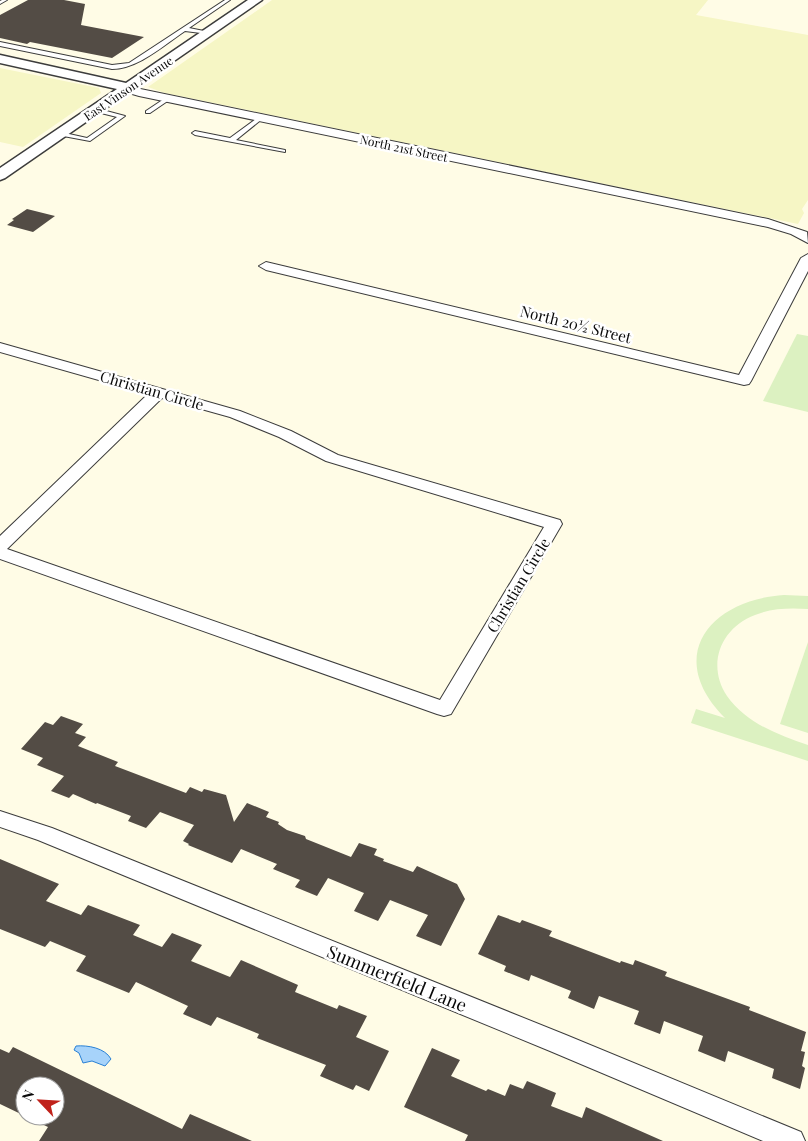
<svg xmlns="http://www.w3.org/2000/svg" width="808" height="1141" font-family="'Playfair Display',serif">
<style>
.farmland{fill:#f6f6c5}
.pitch{fill:#dcf1c1}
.water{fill:#a7d3fa;stroke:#2a81d5}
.building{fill:#534c45}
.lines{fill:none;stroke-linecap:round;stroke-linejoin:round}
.service-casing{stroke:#3c3c3c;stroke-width:2}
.minor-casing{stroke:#3c3c3c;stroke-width:2}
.tertiary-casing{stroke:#3c3c3c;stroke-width:3}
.service{fill:#fff;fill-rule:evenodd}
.minor{fill:#fff;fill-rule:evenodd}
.tertiary{fill:#fff;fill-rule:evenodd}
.labels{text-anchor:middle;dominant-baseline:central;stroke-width:5;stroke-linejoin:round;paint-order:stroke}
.far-street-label{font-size:12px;fill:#090909;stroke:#fff}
.street-label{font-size:15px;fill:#090909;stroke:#fff}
.near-street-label{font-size:18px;fill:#090909;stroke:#fff}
</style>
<rect width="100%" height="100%" fill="#fffce6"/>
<!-- farmland -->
<g class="farmland">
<path d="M 272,0 L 708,0 L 696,15 L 808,35 L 808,200 L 802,209 L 804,213 L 798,224 L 165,93 L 148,87 Z"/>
<path d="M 0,68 L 99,88 L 101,93 L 23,147 L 0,142 Z"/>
</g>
<!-- pitch -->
<g class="pitch">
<path d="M 797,334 L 808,336 L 808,412 L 763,401 Z"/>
<path d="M 784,595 L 808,596 L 808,609 C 790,608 772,608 755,615 C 721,628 706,664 727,696 C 746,723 778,735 808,745 L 808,761 L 691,723 L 696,709 L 725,718 C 664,657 709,600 784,595 Z"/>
<path d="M 808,642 L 808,733 L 780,724 Z"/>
</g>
<!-- water -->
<path class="water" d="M 76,1046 C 88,1045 105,1048 111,1059 L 105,1066 L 92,1061 L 83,1063 L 79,1053 L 74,1050 Z"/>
<!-- building -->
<g class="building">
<path d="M 28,0 L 64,0 L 85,4 L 81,25 L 144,37 L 112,58 L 30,42 L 27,44 L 0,38 L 0,15 Z"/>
<path d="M 27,209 L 55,216 L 33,232 L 7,225 L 14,220 L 12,219 Z"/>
<path d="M 61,716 L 83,724 L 75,733 L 86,737 L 78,746 L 118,762 L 115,766 L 186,793 L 190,787 L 202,792 L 204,789 L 226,795 L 234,822 L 247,803 L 269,812 L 266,817 L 279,822 L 278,824 L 287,830 L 305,836 L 306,839 L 351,857 L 359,843 L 377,849 L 374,855 L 384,859 L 383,861 L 413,872 L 417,866 L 457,884 L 465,899 L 441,946 L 416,936 L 428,915 L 390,900 L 378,921 L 354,911 L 364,893 L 328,878 L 317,896 L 295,887 L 300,880 L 273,869 L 277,864 L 241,849 L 232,863 L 188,845 L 189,844 L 183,841 L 194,825 L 160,812 L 146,828 L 128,821 L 131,816 L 97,803 L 96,804 L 73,794 L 69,798 L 51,791 L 64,776 L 37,765 L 43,758 L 21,749 L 45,722 L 53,725 Z"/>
<path d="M 0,859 L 59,884 L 46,901 L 81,915 L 88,905 L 140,925 L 133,935 L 162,947 L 172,933 L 202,945 L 191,961 L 230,977 L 241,960 L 298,985 L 295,992 L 337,1009 L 339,1005 L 367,1016 L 356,1037 L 389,1051 L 369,1091 L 356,1085 L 353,1090 L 320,1076 L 326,1065 L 257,1038 L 259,1034 L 217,1017 L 211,1026 L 183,1014 L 188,1006 L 136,982 L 129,993 L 76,971 L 86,956 L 50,941 L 45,947 L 0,929 Z"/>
<path d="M 498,915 L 520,923 L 522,920 L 552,931 L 549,936 L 620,963 L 621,961 L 633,965 L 635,960 L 667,972 L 665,976 L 750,1007 L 749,1010 L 806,1032 L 801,1051 L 805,1052 L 802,1066 L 805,1068 L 800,1089 L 772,1078 L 774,1069 L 728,1051 L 725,1062 L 698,1051 L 703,1036 L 664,1021 L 660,1034 L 634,1024 L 639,1011 L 599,996 L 594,1009 L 568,998 L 571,991 L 531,975 L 529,981 L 504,971 L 506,966 L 478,954 Z"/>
<path d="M 13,1047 L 182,1129 L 190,1114 L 252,1141 L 39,1141 L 48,1127 L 25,1116 L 55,1116 L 55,1086 L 25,1086 L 25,1116 L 0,1104 L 0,1049 L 9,1053 Z"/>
<path d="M 432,1048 L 460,1060 L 451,1076 L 486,1091 L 488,1089 L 505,1096 L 510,1084 L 523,1089 L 527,1081 L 556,1093 L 551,1106 L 582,1118 L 586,1107 L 663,1141 L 465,1141 L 468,1135 L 404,1107 Z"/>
</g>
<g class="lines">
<!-- service casing -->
<g class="service-casing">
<g id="service">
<path d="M 2,0 L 7,0 L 0,4 L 0,1 Z"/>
<path d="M 225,0 L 230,0 L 189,28 L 209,32 L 209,34 L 185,31 C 164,45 138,69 112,69 L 0,46 L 0,42 L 112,65 L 129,63 Z"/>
<path d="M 167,97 L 170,99 L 169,100 L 150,113 L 146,113 L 146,111 Z"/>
<path d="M 95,108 L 125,116 L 90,141 L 58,135 L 58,133 L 60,132 L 87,138 L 117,117 L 93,111 L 92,110 Z"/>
<path d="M 260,116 L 262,117 L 262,119 L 236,140 L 285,150 L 285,152 L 195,135 L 192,133 L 195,131 L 230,138 Z"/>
</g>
</g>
<!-- minor casing -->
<g class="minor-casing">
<g id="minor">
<path d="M 126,86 L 768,219 L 807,232 L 808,243 L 791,234 L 768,227 L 139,96 L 122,91 L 121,89 Z"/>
<path d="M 808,254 L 808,271 L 751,381 L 749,384 L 744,385 L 266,270 L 259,266 L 266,262 L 739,375 L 801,258 Z"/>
<path d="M 0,343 L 240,411 L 291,431 L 338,455 L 560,520 L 562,524 L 451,714 L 444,716 L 437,714 L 0,559 L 0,536 L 148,394 L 0,352 ZM 162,398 L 230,417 L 279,437 L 326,461 L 544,527 L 440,700 L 7,549 Z"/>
<path d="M 0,811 L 52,828 L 566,1035 L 801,1132 L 805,1141 L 763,1141 L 550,1051 L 38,840 L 0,827 Z"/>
</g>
</g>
<!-- tertiary casing -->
<g class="tertiary-casing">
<path id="tertiary" d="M 248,0 L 262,0 L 5,178 L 0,180 L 0,168 L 117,89 L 0,63 L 0,55 L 126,83 Z"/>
</g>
<!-- service -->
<use href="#service" class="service"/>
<!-- minor -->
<use href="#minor" class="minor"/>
<!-- tertiary -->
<use href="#tertiary" class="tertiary"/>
</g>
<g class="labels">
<!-- far-street labels -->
<g class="far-street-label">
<text transform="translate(128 88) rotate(-34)">East Vinson Avenue</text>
<text transform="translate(404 148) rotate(12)">North 21st Street</text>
</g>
<!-- street labels -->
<g class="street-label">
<text transform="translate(576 324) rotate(14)">North 20½ Street</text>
<text transform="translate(152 390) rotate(16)">Christian Circle</text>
<text transform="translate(518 585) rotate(-59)">Christian Circle</text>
</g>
<!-- near-street labels -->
<g class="near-street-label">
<text transform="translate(397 978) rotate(22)">Summerfield Lane</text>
</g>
</g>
<!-- north arrow -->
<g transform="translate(40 1101) rotate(295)"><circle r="24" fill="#ffffff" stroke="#9d9d9d"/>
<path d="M0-4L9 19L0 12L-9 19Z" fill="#c0221b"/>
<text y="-8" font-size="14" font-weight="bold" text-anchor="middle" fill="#090909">N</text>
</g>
</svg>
